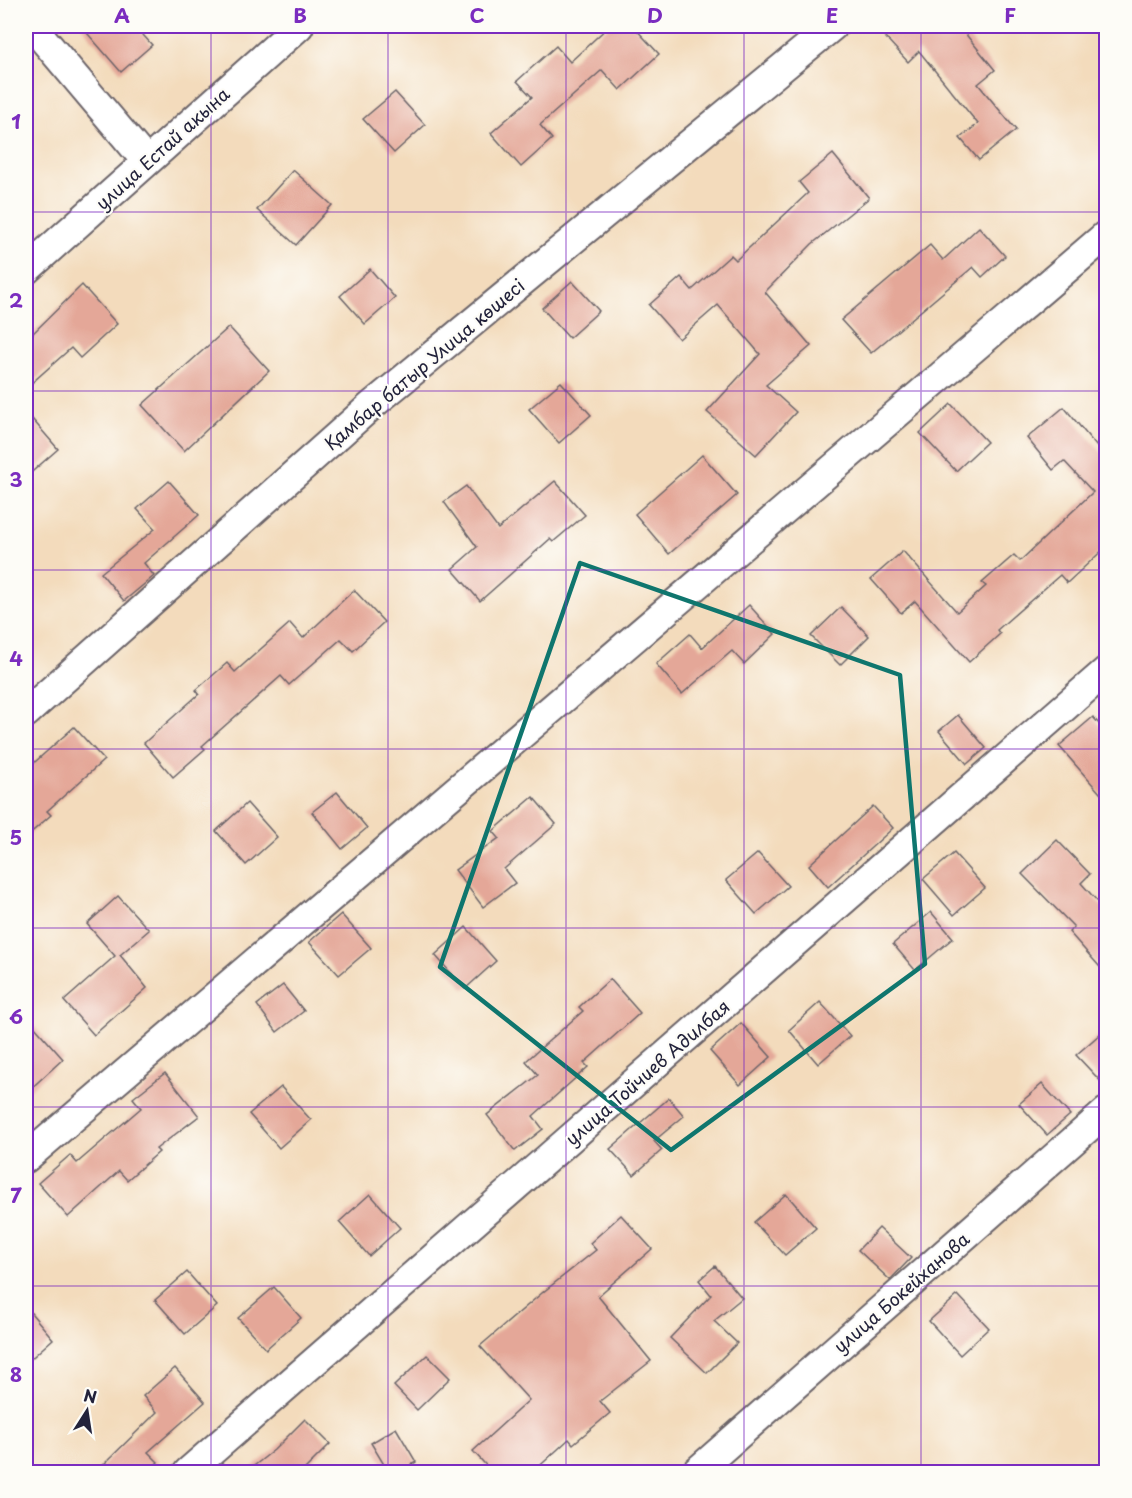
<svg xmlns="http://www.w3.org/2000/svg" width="1132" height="1498" font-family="'Playpen Sans',sans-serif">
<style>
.building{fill:#e4a798}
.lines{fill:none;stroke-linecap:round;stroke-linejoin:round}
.street-casing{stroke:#6b6368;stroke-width:32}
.street{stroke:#fff;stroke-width:28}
.marked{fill:none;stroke:#0f766e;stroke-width:4.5;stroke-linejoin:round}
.grid{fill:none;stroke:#7b2cbf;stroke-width:1.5;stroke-opacity:0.55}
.labels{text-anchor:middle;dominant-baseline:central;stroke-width:4.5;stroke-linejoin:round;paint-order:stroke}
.street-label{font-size:18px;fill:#22223b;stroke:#fdfcf7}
.neatline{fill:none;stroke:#7b2cbf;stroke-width:2}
.grid-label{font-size:20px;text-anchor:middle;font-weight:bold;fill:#7b2cbf}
</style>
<rect width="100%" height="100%" fill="#fdfcf7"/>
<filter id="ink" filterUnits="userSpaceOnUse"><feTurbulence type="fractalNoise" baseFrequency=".0167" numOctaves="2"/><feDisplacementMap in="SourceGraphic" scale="12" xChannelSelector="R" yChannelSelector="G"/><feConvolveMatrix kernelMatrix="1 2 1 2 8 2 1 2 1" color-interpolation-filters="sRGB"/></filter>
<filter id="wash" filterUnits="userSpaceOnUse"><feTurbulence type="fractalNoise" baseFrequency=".008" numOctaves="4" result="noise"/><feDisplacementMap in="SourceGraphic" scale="24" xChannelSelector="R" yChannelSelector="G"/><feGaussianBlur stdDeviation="1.35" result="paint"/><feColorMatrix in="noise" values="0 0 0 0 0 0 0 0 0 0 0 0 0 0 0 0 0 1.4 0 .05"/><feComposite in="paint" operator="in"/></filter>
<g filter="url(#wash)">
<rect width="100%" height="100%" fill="#f3dbbc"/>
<g id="blocks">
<!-- building -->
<g class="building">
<path d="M 81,26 L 135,26 L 152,45 L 121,72 Z"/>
<path d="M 609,26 L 633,26 L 659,54 L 620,90 L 602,70 L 540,125 L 552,139 L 521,167 L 491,133 L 532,97 L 517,81 L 556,46 L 570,62 Z"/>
<path d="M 875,26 L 959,26 L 995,70 L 978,84 L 1016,130 L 979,160 L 960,138 L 978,124 L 919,51 L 908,62 Z"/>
<path d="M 395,92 L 425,125 L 394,153 L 363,119 Z"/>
<path d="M 833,154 L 869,198 L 812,244 L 765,292 L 811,346 L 766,385 L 796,412 L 756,455 L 707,412 L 760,354 L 718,305 L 679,339 L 649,305 L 681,277 L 692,290 L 731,255 L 736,260 L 808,193 L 799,182 Z"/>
<path d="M 293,170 L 332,205 L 296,245 L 257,210 Z"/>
<path d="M 979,227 L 1005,256 L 982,277 L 973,267 L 871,353 L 841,320 L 930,245 L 943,260 Z"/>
<path d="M 370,269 L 395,298 L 365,324 L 340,296 Z"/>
<path d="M 572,281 L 599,311 L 569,338 L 542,308 Z"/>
<path d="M 82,285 L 117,324 L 80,358 L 71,348 L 26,388 L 26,340 Z"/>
<path d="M 229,327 L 269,371 L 184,451 L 142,405 Z"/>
<path d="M 561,382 L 591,415 L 559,443 L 529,409 Z"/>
<path d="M 951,404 L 987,442 L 956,471 L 920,433 Z"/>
<path d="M 1064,407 L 1107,459 L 1107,546 L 1067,583 L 1060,575 L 997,630 L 1000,634 L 969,662 L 915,601 L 901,613 L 871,579 L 903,551 L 957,612 L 986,586 L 982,583 L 1014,555 L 1020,561 L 1093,492 L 1064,461 L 1053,470 L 1027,438 Z"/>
<path d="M 26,412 L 58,449 L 26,477 Z"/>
<path d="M 702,455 L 737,495 L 669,554 L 635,514 Z"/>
<path d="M 169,481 L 199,515 L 144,563 L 154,576 L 124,601 L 101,573 L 155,529 L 137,509 Z"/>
<path d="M 555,481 L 585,515 L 553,542 L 550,539 L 480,601 L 452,569 L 477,547 L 444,502 L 466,486 L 498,529 Z"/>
<path d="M 354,590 L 384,622 L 353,651 L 341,639 L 289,685 L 281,676 L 202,746 L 205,749 L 173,777 L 144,743 L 199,694 L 196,690 L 227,663 L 235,672 L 290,623 L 303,638 Z"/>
<path d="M 749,605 L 775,634 L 744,664 L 732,651 L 682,694 L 656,664 L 690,634 L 702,648 Z"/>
<path d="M 841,607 L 869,636 L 840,665 L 811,636 Z"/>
<path d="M 958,715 L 986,748 L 967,764 L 939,731 Z"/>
<path d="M 1093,717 L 1107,733 L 1107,801 L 1059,746 Z"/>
<path d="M 74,727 L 104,760 L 47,811 L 51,815 L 26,837 L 26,770 Z"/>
<path d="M 337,792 L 367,828 L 342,849 L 312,812 Z"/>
<path d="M 533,797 L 556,824 L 504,869 L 515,883 L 483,907 L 455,870 L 499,838 L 493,831 Z"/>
<path d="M 247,803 L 277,837 L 246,865 L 216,831 Z"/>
<path d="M 873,806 L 893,828 L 828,887 L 809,865 Z"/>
<path d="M 1057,840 L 1090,874 L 1081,883 L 1107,912 L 1107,975 L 1069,932 L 1074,927 L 1022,874 Z"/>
<path d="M 758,853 L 788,886 L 756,914 L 726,880 Z"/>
<path d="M 954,853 L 985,888 L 954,915 L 923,879 Z"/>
<path d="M 118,896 L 149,930 L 120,955 L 147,988 L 94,1035 L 64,1001 L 115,956 L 87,924 Z"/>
<path d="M 931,912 L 953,938 L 915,970 L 893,944 Z"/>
<path d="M 341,914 L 371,948 L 339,975 L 309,942 Z"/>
<path d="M 466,927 L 496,961 L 465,989 L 435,955 Z"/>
<path d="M 610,979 L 640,1013 L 584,1063 L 588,1067 L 533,1116 L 543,1129 L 515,1151 L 487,1115 L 538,1075 L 526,1061 L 583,1011 L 579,1007 Z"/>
<path d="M 283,985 L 304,1011 L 277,1032 L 257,1005 Z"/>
<path d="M 820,1002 L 850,1036 L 818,1064 L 789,1030 Z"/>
<path d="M 26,1017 L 63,1059 L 26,1093 Z"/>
<path d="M 741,1023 L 771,1057 L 740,1085 L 710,1051 Z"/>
<path d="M 1107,1028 L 1107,1088 L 1076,1055 Z"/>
<path d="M 165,1073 L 199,1116 L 156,1149 L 159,1152 L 127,1180 L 119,1171 L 68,1217 L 38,1183 L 70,1155 L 77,1163 L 141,1108 L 133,1098 Z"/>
<path d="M 1042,1084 L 1070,1115 L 1047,1135 L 1019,1104 Z"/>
<path d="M 281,1087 L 311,1120 L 279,1148 L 249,1114 Z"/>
<path d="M 669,1098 L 684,1116 L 654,1141 L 662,1150 L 634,1175 L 610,1149 Z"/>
<path d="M 370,1194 L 400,1228 L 369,1256 L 339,1222 Z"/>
<path d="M 786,1194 L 816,1228 L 785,1255 L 754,1222 Z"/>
<path d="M 621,1215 L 652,1249 L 598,1296 L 651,1361 L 600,1401 L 610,1413 L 573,1444 L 569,1439 L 532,1473 L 493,1473 L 473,1451 L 529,1400 L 480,1346 L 542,1293 L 596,1250 L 590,1243 Z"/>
<path d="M 879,1228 L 911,1258 L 890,1280 L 858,1250 Z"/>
<path d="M 715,1266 L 742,1298 L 714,1321 L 737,1343 L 707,1373 L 670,1338 L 711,1295 L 699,1280 Z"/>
<path d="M 187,1272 L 217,1306 L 185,1334 L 155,1300 Z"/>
<path d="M 274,1287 L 301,1318 L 266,1349 L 238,1318 Z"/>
<path d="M 958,1295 L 989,1328 L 960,1355 L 929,1321 Z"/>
<path d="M 26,1307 L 53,1339 L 26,1363 Z"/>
<path d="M 427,1355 L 450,1378 L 417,1410 L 394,1386 Z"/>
<path d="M 175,1368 L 205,1402 L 148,1452 L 158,1462 L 148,1473 L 95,1473 L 157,1412 L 143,1396 Z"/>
<path d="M 305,1419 L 330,1444 L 301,1473 L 245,1473 L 274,1450 Z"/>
<path d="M 396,1428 L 416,1462 L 399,1473 L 389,1473 L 371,1443 Z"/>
</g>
</g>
</g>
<g filter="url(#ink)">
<use href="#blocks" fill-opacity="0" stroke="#6b6368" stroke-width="1.5"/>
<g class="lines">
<!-- street casing -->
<g class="street-casing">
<g id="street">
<path d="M 32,26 L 146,161"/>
<path d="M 26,270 L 299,26"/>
<path d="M 26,713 L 372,405 L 833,26"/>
<path d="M 26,1158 L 1106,235"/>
<path d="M 188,1472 L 1106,671"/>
<path d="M 696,1472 L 1106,1112"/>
</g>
</g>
<!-- street -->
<use href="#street" class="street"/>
</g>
</g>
<!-- marked area -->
<path class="marked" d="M 580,563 L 900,675 L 925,964 L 671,1150 L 440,967 Z"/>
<!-- grid -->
<path class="grid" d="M 211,26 L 211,1472M 388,26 L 388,1472M 566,26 L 566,1472M 744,26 L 744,1472M 921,26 L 921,1472M 26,212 L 1106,212M 26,391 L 1106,391M 26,570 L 1106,570M 26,749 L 1106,749M 26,928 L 1106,928M 26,1107 L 1106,1107M 26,1286 L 1106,1286"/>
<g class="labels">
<!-- street labels -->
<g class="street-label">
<text transform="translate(162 148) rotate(-42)">улица Естай акына</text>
<text transform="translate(424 364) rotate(-40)">Қамбар батыр Улица көшесі</text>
<text transform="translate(647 1072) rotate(-41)">улица Тойчиев Адилбая</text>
<text transform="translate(901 1292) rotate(-41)">улица Бокейханова</text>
</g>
</g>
<!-- margin -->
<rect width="1132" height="1498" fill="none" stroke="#fdfcf7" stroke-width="66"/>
<!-- north arrow -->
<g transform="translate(87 1411) rotate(12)" stroke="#fdfcf7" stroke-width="4.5" paint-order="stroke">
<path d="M0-4.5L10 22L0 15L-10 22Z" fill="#22223b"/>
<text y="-9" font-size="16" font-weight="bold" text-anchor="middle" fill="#22223b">N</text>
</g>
<rect x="33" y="33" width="1066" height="1432" class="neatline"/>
<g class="grid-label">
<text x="122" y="23">A</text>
<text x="300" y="23">B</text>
<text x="477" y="23">C</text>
<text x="655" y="23">D</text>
<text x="832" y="23">E</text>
<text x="1010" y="23">F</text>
<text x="16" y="129">1</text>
<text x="16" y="308">2</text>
<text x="16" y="487">3</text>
<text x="16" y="666">4</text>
<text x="16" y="845">5</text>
<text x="16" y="1024">6</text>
<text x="16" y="1203">7</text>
<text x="16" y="1382">8</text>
</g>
</svg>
